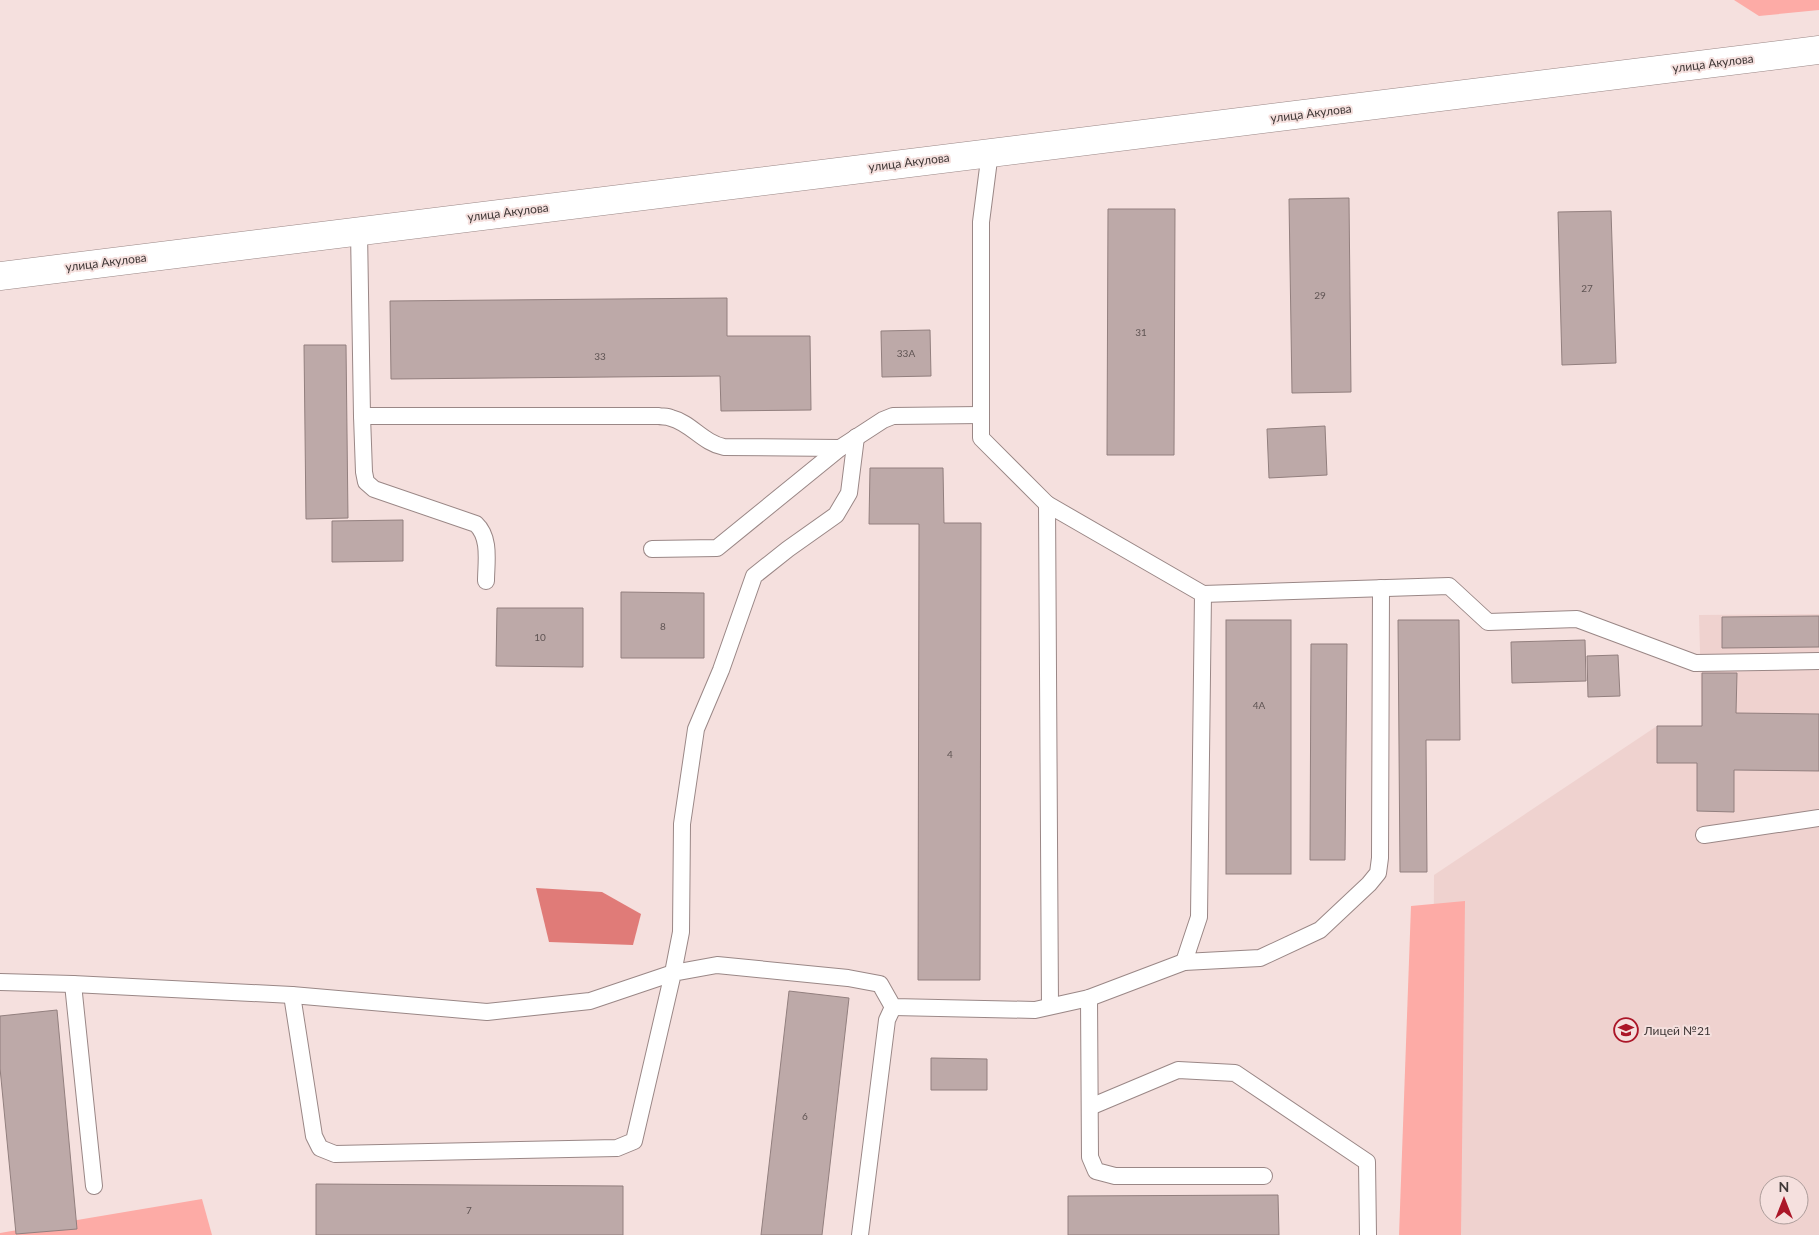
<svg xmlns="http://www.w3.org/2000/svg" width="1819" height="1235" font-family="Lato,sans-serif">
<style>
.built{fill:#efd2cf;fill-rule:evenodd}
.green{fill:#fdaba6}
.water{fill:#e07b78}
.building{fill:#bda9a8;stroke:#927f7e}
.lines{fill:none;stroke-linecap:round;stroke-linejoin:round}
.service-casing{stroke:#9a8786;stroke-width:18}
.secondary-casing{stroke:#9a8786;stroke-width:29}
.service{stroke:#fff;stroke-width:16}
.secondary{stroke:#fff;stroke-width:28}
.labels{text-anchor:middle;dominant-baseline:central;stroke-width:4;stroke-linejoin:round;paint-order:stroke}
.number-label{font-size:10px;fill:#5f5453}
.street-label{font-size:12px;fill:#403837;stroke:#f5e0de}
.poi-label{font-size:12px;fill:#403837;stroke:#f5e0de;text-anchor:start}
</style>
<rect width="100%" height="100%" fill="#f5e0de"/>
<!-- built -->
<path class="built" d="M 1819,614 L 1819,1235 L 1432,1235 L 1434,875 L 1657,726 L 1702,726 L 1699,615 ZM 1769,1185 L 1799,1185 L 1799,1215 L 1769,1215 Z"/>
<!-- green -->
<g class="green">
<path d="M 1734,0 L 1819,0 L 1819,10 L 1759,16 Z"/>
<path d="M 1465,901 L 1461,1235 L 1399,1235 L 1411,906 Z"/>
<path d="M 202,1199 L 212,1235 L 0,1235 L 0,1233 Z"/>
</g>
<!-- water -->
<path class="water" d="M 536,888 L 602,892 L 641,914 L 633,945 L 549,942 Z"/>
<!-- building -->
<g class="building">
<path d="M 1349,198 L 1351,392 L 1292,393 L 1289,199 Z"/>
<path d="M 1108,209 L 1175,209 L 1174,455 L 1107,455 Z"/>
<path d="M 1611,211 L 1616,363 L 1562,365 L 1558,212 Z"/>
<path d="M 727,298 L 727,336 L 810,336 L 811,410 L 721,411 L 720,376 L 391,379 L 390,301 Z"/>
<path d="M 930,330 L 931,376 L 882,377 L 881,331 Z"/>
<path d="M 304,345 L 346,345 L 348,518 L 306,519 Z"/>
<path d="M 1325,426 L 1327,475 L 1269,478 L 1267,429 Z"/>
<path d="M 870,468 L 943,468 L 944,523 L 981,523 L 980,980 L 918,980 L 919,524 L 869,524 Z"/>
<path d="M 403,520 L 403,561 L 332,562 L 332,521 Z"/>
<path d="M 621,592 L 704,593 L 704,658 L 621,658 Z"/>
<path d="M 497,608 L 583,608 L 583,667 L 496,666 Z"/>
<path d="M 1819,616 L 1819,647 L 1722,648 L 1722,617 Z"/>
<rect x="1226" y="620" width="65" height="254"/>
<path d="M 1398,620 L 1459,620 L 1460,740 L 1426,740 L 1427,872 L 1400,872 Z"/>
<path d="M 1585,640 L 1586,681 L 1512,683 L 1511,642 Z"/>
<path d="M 1311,644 L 1347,644 L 1345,860 L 1310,860 Z"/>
<path d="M 1618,655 L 1620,696 L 1588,697 L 1587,656 Z"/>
<path d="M 1702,673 L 1737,673 L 1736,713 L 1819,714 L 1819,771 L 1734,770 L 1734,812 L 1697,811 L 1697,763 L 1657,763 L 1657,726 L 1702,726 Z"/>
<path d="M 789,991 L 849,998 L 822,1235 L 761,1235 Z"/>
<path d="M 57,1010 L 77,1229 L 16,1234 L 0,1068 L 0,1016 Z"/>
<path d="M 931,1058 L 987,1059 L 987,1090 L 931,1090 Z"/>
<path d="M 316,1184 L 623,1186 L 623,1235 L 316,1235 Z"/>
<path d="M 1278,1195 L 1279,1235 L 1068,1235 L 1068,1196 Z"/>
</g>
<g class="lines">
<!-- service casing -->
<g class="service-casing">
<g id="service">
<path d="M 990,152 L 981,222 L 981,438 L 1047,504 L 1050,1006"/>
<path d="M 359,231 L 362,416 L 659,416 C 662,417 667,416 671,418 C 691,423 703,443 724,447 L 840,448 L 883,420 L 893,416 L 981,415"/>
<path d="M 362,416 L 364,472 L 366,482 L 374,489 L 476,524 C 491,538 486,563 486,581"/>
<path d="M 1047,504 L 1203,594 L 1199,917 L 1184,962 L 1260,958 L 1320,930 L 1369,884 L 1378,873 L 1380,858 L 1381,588"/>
<path d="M 652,549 L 717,548 L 840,448"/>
<path d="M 1203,594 L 1449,586 L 1488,622 L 1577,619 L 1695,663 L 1819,661"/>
<path d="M 1704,835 L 1819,818"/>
<path d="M 0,982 L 73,984 L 292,995 L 487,1012 L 590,1001 L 673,973 L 681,932 L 682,824 L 696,729 L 721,670 L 754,576 L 788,549 L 836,515 L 849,493 L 856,437"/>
<path d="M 73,984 L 94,1186"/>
<path d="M 292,995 L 314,1136 L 320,1148 L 335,1154 L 617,1148 L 634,1141 L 673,973 L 717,965 L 848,978 L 880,984 L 893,1007 L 1035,1010 L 1089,998 L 1184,962"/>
<path d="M 1089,998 L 1090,1157 L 1096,1171 L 1115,1176 L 1264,1176"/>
<path d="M 1090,1107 L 1178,1070 L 1235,1073 L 1367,1162 L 1368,1235"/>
<path d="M 860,1235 L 887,1020 L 893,1007"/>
</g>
</g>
<!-- secondary casing -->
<g class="secondary-casing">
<path id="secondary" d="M 0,276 L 1819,50"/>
</g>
<!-- service -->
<use href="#service" class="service"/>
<!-- secondary -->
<use href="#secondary" class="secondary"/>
</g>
<!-- icons -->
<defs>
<g id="school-ring" transform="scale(1.25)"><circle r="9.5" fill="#f5e0de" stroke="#ab1628" stroke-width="1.5"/><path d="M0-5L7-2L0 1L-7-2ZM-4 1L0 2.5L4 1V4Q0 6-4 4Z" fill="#ab1628"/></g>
</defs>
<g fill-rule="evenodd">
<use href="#school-ring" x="1626" y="1030"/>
</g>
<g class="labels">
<!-- number labels -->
<g class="number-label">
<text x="1587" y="288">27</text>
<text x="1320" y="295">29</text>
<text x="1141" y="332">31</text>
<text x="906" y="353">33А</text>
<text x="600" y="356">33</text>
<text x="663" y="626">8</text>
<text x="540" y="637">10</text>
<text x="1259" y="705">4А</text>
<text x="950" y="754">4</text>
<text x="805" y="1116">6</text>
<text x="469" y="1210">7</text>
</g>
<!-- street labels -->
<g class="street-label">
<text transform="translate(1713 63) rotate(-7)">улица Акулова</text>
<text transform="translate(1311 113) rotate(-7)">улица Акулова</text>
<text transform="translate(909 162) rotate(-7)">улица Акулова</text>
<text transform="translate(508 212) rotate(-7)">улица Акулова</text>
<text transform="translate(106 262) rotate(-7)">улица Акулова</text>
</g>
<!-- poi labels -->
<g class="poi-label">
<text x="1644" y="1030">Лицей №21</text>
</g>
</g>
<!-- north arrow -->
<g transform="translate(1784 1200)"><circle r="24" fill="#f5e0de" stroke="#ad9d9b"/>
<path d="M0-4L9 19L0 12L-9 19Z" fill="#ab1628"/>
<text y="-8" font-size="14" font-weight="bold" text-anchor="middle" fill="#403837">N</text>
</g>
</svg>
